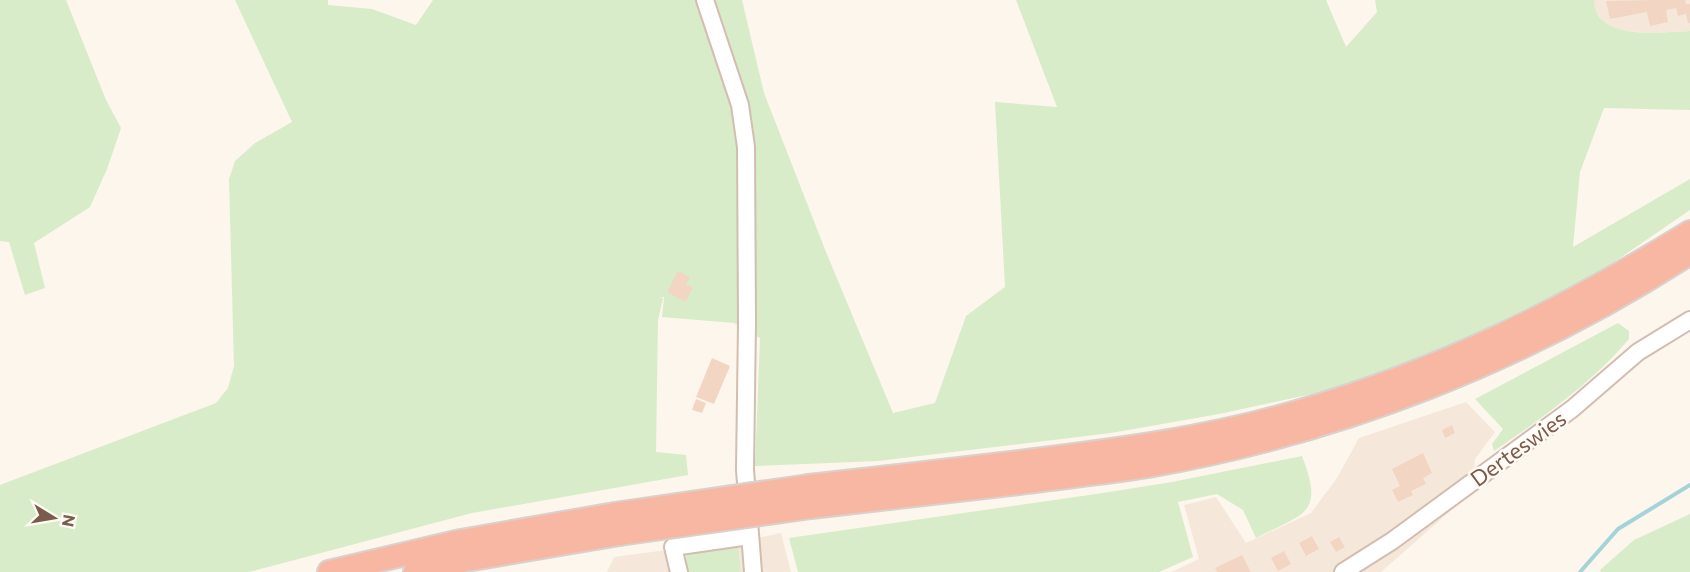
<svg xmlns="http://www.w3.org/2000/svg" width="1690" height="572" font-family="Commissioner,sans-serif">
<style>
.residential{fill:#f5e8da}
.green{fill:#d8ecc9}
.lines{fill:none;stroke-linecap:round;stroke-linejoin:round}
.stream{stroke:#a5d3da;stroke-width:4}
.building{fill:#f3d5c3}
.minor-casing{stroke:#d1beb0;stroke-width:20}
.highway-casing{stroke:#dad1cd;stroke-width:26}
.minor{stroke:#fff;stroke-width:16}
.highway{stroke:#f7b7a3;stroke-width:22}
.highway-bridge-casing{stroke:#dad1cd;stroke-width:26;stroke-linecap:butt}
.highway-bridge{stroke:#f7b7a3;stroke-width:22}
.labels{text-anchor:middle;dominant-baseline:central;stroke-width:5;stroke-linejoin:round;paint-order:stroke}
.street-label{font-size:22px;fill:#7a5c4d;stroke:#fffaf3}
</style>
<rect width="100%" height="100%" fill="#fdf6ec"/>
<!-- residential -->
<g class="residential">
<path d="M 1594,0 L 1690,0 L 1690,31 L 1649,33 L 1617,30 L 1603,22 L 1594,9 Z"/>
<path d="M 1466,402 L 1495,432 L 1475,459 L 1472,492 L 1381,572 L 1171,572 L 1199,559 L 1184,505 L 1216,497 L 1246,543 L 1311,513 L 1337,478 L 1359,438 Z"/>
<path d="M 781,533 L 791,572 L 741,572 L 738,542 Z"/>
<path d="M 682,548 L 688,572 L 607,572 L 614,557 Z"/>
</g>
<!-- green -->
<g class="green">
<path d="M 0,0 L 66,0 L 106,100 L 121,128 L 107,169 L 90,207 L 34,243 L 45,288 L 25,295 L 9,242 L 0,241 Z"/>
<path d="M 235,0 L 328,0 L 328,5 L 372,9 L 416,25 L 433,0 L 742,0 L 764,93 L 826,252 L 893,413 L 935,403 L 966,316 L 1005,287 L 995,102 L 1057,107 L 1016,0 L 1326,0 L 1346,47 L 1377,12 L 1375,0 L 1594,0 C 1594,42 1662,32 1690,31 L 1690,110 L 1604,108 L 1580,172 L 1573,247 L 1690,179 L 1690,210 L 1585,282 L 1443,354 L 1335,389 L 1219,414 L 1111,433 L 878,461 L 755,466 L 760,338 L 734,323 L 662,317 L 664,297 L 660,297 L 663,298 L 658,320 L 656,452 L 686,455 L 688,475 L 472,513 L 249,572 L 0,572 L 0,485 L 216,403 L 228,388 L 234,366 L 229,179 L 235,161 L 255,143 L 292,122 Z"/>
<path d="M 1618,323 L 1629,331 L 1629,339 C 1592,383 1542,418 1494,451 L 1492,444 L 1503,429 L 1475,399 Z"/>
<path d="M 1302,456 C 1325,515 1304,513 1256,538 L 1243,510 L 1217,494 L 1178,502 L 1193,557 L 1159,572 L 798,572 L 789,538 L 1103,493 L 1172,482 Z"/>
<path d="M 1690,514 L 1690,572 L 1601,572 L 1600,570 L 1634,540 Z"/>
<path d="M 738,542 L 741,572 L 688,572 L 684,556 Z"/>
</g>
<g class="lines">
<!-- stream -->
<path class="stream" d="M 1580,572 L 1618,529 L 1690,485"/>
</g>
<!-- building -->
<g class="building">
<path d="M 1654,0 L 1685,0 L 1686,4 L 1690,4 L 1690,23 L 1688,23 L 1686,14 L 1678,16 L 1676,8 L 1666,10 L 1668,22 L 1650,26 L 1647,12 L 1610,19 L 1606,1 Z"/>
<path d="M 678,271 L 690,277 L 686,284 L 693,288 L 685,302 L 667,292 Z"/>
<path d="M 712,358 L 730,366 L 714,404 L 696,397 Z"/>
<path d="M 696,399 L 706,403 L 702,413 L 692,410 Z"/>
<path d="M 1452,425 L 1455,433 L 1445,438 L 1442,430 Z"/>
<path d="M 1423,453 L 1432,473 L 1423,478 L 1426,484 L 1411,491 L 1413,495 L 1398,502 L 1392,490 L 1400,486 L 1392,469 Z"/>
<path d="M 1312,536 L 1319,549 L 1306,556 L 1299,543 Z"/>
<path d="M 1339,537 L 1345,547 L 1336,552 L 1330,542 Z"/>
<path d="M 1284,551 L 1291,564 L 1278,571 L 1271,558 Z"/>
<path d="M 1242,555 L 1251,572 L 1217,572 L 1215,568 Z"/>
</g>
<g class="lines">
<!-- minor casing -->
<g class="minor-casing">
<g id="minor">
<path d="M 705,0 L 740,105 L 746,147 L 747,322 L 745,470 L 753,572"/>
<path d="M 679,572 L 673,547 L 749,536"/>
<path d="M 1343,572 L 1392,541 L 1572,409 L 1638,352 L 1690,320"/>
</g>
</g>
<!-- highway casing -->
<g class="highway-casing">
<g id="highway">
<path d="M 809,486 C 882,478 954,470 1027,461 C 1117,450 1209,438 1297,412 C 1442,370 1562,311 1690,232"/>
<path d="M 811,507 C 881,499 950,491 1019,483 C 1062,477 1106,473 1148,466 C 1341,432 1525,360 1690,253"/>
<path d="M 329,572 L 461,541 L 615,514"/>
<path d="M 415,572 L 466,560 L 619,534"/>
</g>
</g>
<!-- minor -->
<use href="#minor" class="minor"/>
<!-- highway -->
<use href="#highway" class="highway"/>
<!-- highway-bridge casing -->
<g class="highway-bridge-casing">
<g id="highway-bridge">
<path d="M 615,514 L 809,486"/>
<path d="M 619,534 L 811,507"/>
</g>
</g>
<!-- highway-bridge -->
<use href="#highway-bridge" class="highway-bridge"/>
</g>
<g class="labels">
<!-- street labels -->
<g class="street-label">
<text transform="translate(1518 448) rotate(-36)">Derteswies</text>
</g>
</g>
<!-- north arrow -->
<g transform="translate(54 518) rotate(101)" stroke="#fffaf3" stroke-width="4.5" paint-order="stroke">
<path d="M0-4.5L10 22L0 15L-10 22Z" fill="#7a5c4d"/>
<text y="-9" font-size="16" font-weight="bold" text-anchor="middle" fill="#7a5c4d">N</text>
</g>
</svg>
